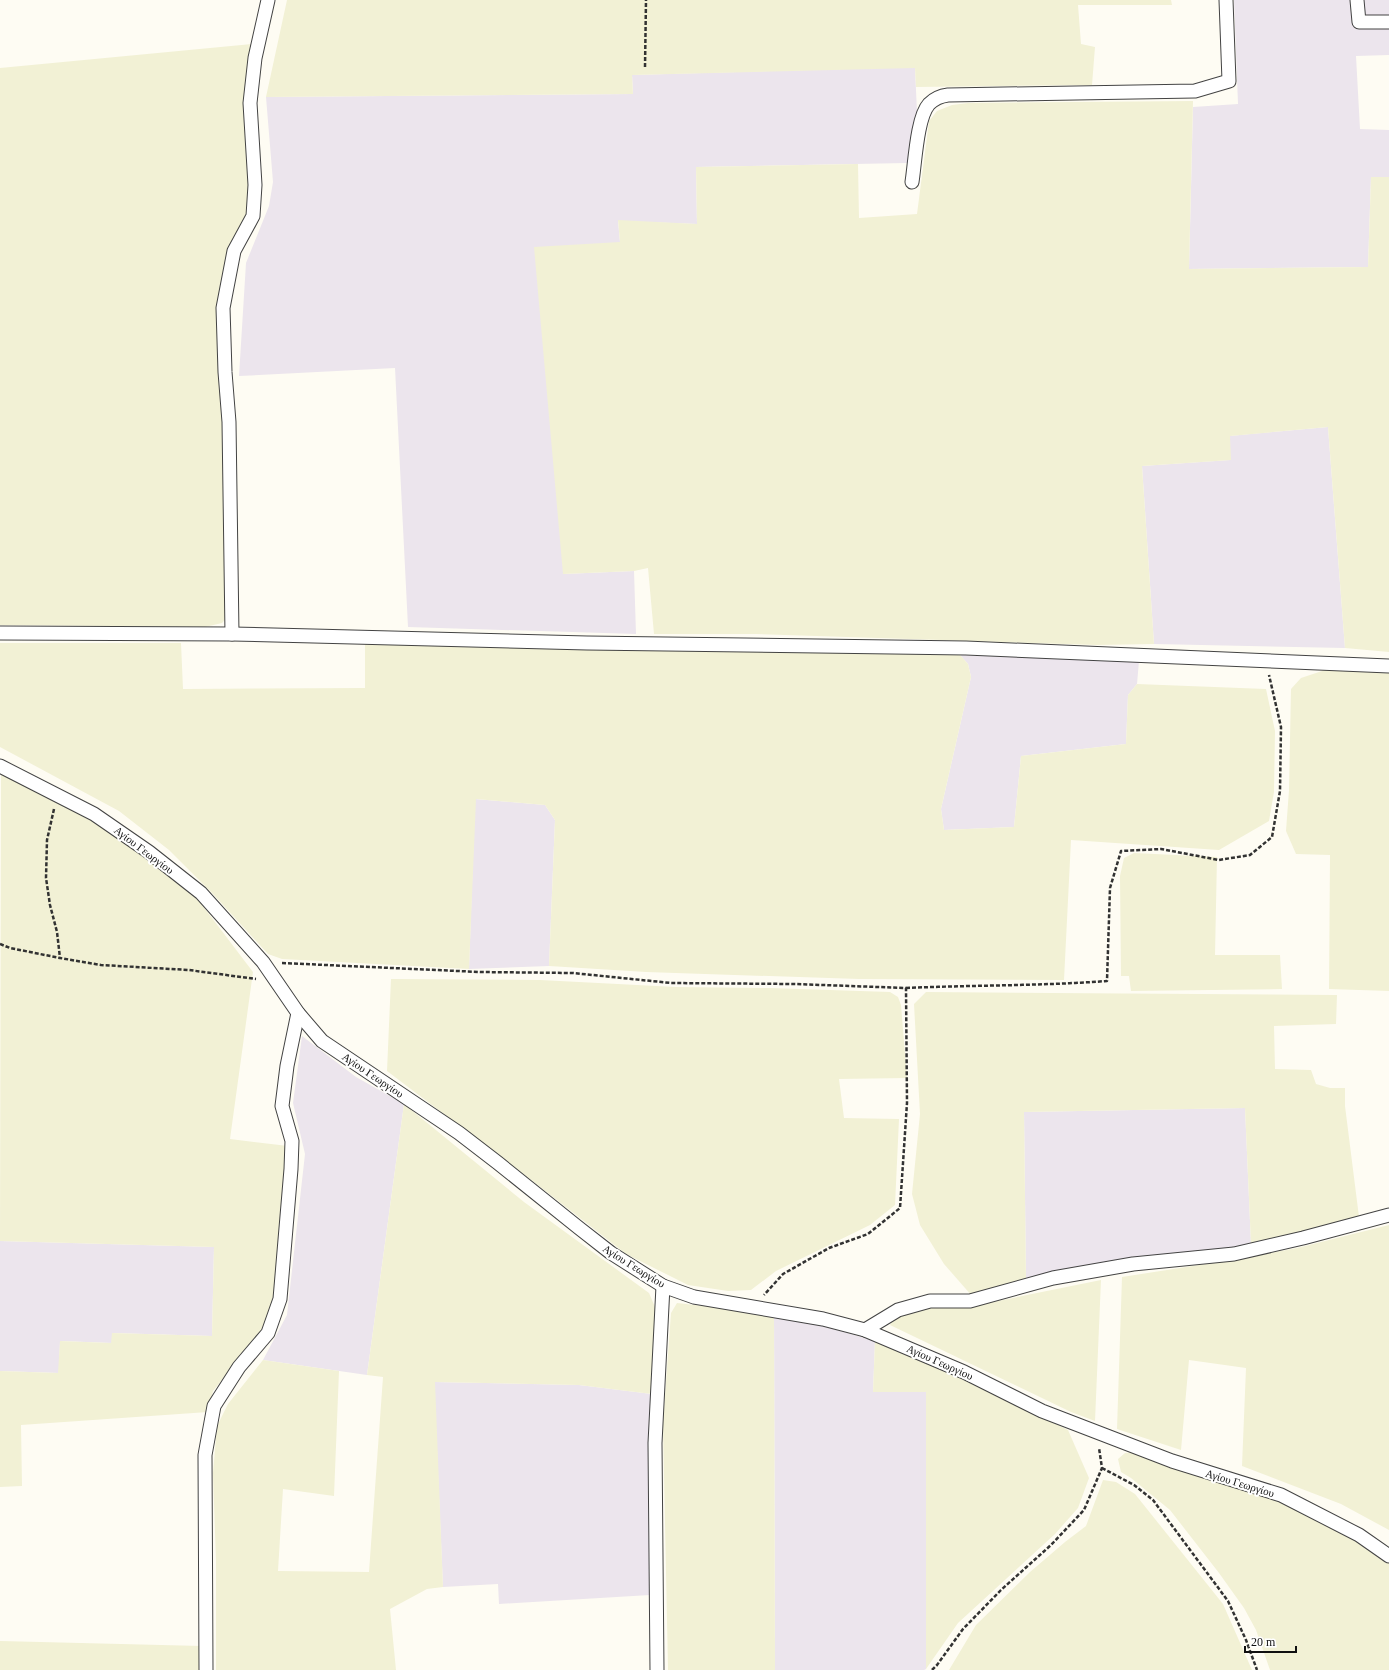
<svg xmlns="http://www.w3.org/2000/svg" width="1389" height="1670" font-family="Georgia,serif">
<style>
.industrial{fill:#ece5ed}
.farmland{fill:#f2f1d5}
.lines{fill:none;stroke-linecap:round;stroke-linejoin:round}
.street-casing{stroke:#434343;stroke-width:15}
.path{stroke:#323232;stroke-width:2.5;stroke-dasharray:4 2;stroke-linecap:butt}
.street{stroke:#fff;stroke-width:13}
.labels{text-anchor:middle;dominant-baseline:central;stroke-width:4;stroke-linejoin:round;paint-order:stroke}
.street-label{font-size:11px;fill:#101010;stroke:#fff}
</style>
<rect width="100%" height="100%" fill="#fefcf3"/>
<!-- industrial -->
<g class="industrial">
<path d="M 1234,0 L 1389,0 L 1389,55 L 1356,56 L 1360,129 L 1389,130 L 1389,177 L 1371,177 L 1368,267 L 1189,269 L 1193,107 L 1238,104 Z"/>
<path d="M 915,67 L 917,113 L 907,163 L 696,167 L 697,224 L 618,221 L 620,242 L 563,574 L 634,571 L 636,634 L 408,627 L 395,368 L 239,376 L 246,263 L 269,206 L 273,182 L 266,97 L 633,94 L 632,75 Z"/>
<path d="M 1328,427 L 1345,648 L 1154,644 L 1142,466 L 1230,460 L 1229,436 Z"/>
<path d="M 960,655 L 1139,661 L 1137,684 L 1128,695 L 1126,744 L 1021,756 L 1014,827 L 944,830 L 941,809 L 971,677 L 968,664 Z"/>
<path d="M 475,799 L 545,805 L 555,820 L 549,966 L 469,969 Z"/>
<path d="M 302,1036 L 356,1077 L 404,1104 L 367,1375 L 263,1360 L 287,1315 L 305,1154 L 293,1103 Z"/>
<path d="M 1245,1108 L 1251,1244 L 1026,1280 L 1024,1112 Z"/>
<path d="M 0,1241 L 214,1247 L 212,1336 L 112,1333 L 112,1343 L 60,1341 L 59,1373 L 0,1371 Z"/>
<path d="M 774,1314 L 802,1320 L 875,1341 L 873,1392 L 926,1392 L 926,1669 L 924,1670 L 775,1670 Z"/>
<path d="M 434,1382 L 579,1385 L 652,1394 L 650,1595 L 499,1604 L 498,1584 L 443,1587 Z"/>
</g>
<!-- farmland -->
<g class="farmland">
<path d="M 287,0 L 1171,0 L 1172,5 L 1078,5 L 1081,44 L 1095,47 L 1092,85 L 916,87 L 915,68 L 632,75 L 633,94 L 266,97 Z"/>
<path d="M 252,44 L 248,217 L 220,307 L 229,615 L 222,623 L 205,627 L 0,625 L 0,68 Z"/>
<path d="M 1193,101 L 1189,269 L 1368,267 L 1371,177 L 1389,177 L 1389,652 L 1345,648 L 1328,427 L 1230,436 L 1231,460 L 1142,466 L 1154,644 L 1097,645 L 756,634 L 654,634 L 648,568 L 634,571 L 563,574 L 534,247 L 620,242 L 618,220 L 697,224 L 696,167 L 858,164 L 859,218 L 917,214 L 929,121 L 937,111 L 952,105 L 968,103 Z"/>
<path d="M 0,643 L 181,643 L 183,689 L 365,688 L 365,643 L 960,655 L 968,664 L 971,677 L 941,809 L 944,830 L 1014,827 L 1021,756 L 1126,744 L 1128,695 L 1137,684 L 1266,689 L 1275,731 L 1274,792 L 1269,821 L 1219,850 L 1071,840 L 1064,980 L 859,979 L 646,972 L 549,966 L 555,820 L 545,805 L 476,799 L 469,969 L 282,959 L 268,954 L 213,894 L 169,850 L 119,811 L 0,747 Z"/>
<path d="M 1331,668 L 1389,673 L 1389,991 L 1329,989 L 1330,855 L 1296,854 L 1286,831 L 1289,790 L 1291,689 L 1301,678 Z"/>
<path d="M 1,772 L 99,823 L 196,897 L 253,972 L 230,1139 L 288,1146 L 275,1299 L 262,1331 L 213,1391 L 208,1412 L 21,1425 L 22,1486 L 0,1487 L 0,1371 L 58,1373 L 60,1341 L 111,1343 L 112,1333 L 212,1336 L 214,1247 L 0,1241 Z"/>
<path d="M 1134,853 L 1217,857 L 1215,955 L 1280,955 L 1282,989 L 1131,991 L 1129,976 L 1121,976 L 1120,876 L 1124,858 Z"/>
<path d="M 391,979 L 540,980 L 676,987 L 770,988 L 890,992 L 898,997 L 901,1005 L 907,1078 L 839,1079 L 844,1118 L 899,1119 L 895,1205 L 870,1225 L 776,1271 L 751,1290 L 728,1291 L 688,1285 L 626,1254 L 530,1179 L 387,1071 Z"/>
<path d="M 926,992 L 1337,995 L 1336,1024 L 1274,1026 L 1275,1069 L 1311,1070 L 1316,1084 L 1330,1088 L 1345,1088 L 1345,1106 L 1359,1217 L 1251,1244 L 1245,1108 L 1024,1112 L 1026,1280 L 972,1296 L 944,1264 L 920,1225 L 912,1194 L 920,1114 L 914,1004 Z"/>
<path d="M 404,1104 L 524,1202 L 649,1293 L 655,1307 L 652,1394 L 579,1385 L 435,1382 L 443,1587 L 427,1589 L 390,1609 L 396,1670 L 216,1670 L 216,1561 L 213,1473 L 217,1426 L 228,1404 L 263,1360 L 339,1371 L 334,1496 L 283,1489 L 278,1571 L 369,1572 L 383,1377 L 367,1375 Z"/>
<path d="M 1389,1225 L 1389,1530 L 1341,1504 L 1242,1466 L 1246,1368 L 1189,1360 L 1181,1450 L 1117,1429 L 1122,1277 L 1244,1258 L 1297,1248 Z"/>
<path d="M 1101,1280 L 1095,1421 L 1071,1412 L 890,1325 L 894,1318 L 929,1308 L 962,1307 L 988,1303 Z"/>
<path d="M 677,1303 L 774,1314 L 775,1670 L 668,1670 L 663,1424 L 671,1313 Z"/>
<path d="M 875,1341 L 958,1374 L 1068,1430 L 1089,1478 L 1078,1508 L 1055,1534 L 958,1623 L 926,1669 L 926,1392 L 873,1392 Z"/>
<path d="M 1136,1452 L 1283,1499 L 1355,1537 L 1389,1562 L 1389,1670 L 1270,1670 L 1256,1630 L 1244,1608 L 1219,1573 L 1170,1510 L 1131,1478 L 1121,1472 L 1118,1459 L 1125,1453 Z"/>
<path d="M 1103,1480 L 1116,1482 L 1135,1494 L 1223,1604 L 1252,1670 L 949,1670 L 976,1625 L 1030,1572 L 1065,1542 L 1086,1526 Z"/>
<path d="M 0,1641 L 202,1646 L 202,1670 L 0,1670 Z"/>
</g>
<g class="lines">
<!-- street casing -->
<g class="street-casing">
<g id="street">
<path d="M 1357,0 L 1359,22 L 1389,22"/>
<path d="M 912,182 C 915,163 917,117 929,104 C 935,98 940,96 948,95 L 1195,91 L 1229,81 L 1226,0"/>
<path d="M 0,633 L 232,634 L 587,643 L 966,648 L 1389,666"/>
<path d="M 232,634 L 229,422 L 225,372 L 223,308 L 234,251 L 253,216 L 255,185 L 250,103 L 255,58 L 268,0"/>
<path d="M 0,766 L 94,814 L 149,852 L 201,893 L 263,962 L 298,1013 L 322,1041 L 459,1133 L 498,1163 L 579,1228 L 611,1253 L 663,1286 L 694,1297 L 823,1319 L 865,1330 L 964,1372 L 1042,1411 L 1172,1461 L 1281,1495 L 1359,1535 L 1389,1556"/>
<path d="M 865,1330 L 898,1310 L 930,1301 L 970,1301 L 1053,1278 L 1133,1264 L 1234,1254 L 1303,1238 L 1389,1215"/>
<path d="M 206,1670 L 205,1455 L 214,1406 L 239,1367 L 268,1333 L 280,1299 L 291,1169 L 292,1141 L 282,1106 L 287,1066 L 298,1013"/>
<path d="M 657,1670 L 655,1443 L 663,1286"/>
</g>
</g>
<!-- path -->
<g class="path">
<path d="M 645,67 L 646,0"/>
<path d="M 54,809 L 47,840 L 46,878 L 50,905 L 57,932 L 60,958"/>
<path d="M 0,944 L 10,948 L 60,958 L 101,965 L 189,970 L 256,979"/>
<path d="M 282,963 L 480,972 L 573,973 L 671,983 L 794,984 L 906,988 L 907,1103 L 900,1208 L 868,1234 L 829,1248 L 783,1274 L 764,1295"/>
<path d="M 906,988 C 973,985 1040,986 1107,981 L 1110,888 L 1121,851 L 1161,849 L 1219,860 L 1250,855 L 1272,837 L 1280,791 L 1281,727 L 1269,675"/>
<path d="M 1102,1468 L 1134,1485 L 1153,1500 L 1228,1601 L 1246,1640 L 1257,1670"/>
<path d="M 932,1670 L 937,1665 L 963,1629 L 1001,1590 L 1051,1545 L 1084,1510 L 1102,1468 L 1099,1448"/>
</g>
<!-- street -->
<use href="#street" class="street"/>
</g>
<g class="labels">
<!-- street labels -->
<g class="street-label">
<text transform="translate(144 850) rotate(37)">Αγίου Γεωργίου</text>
<text transform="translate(373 1075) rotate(34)">Αγίου Γεωργίου</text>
<text transform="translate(634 1266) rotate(32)">Αγίου Γεωργίου</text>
<text transform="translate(940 1362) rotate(24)">Αγίου Γεωργίου</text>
<text transform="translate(1240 1483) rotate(17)">Αγίου Γεωργίου</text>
</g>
</g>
<!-- scale -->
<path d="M1245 1646v6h51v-6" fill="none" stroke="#101010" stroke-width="2"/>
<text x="1251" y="1646" font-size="12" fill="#101010" stroke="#ffffff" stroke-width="3" paint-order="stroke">20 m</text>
</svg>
